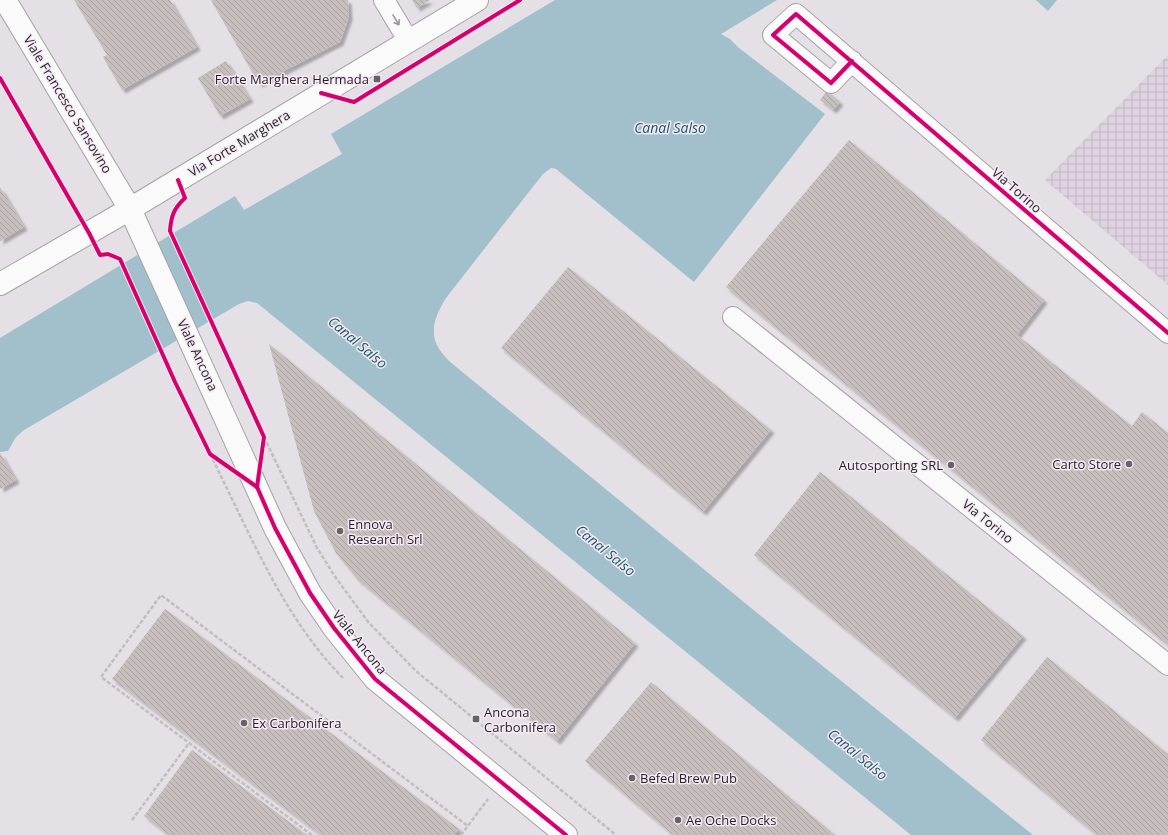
<svg xmlns="http://www.w3.org/2000/svg" width="1168" height="835" font-family="'Open Sans',sans-serif">
<style>
.industrial{fill:url(#industrial-grid)}
.water{fill:#a1c0cb}
.building{fill:url(#building-back-hatch);filter:url(#shadow)}
.lines{fill:none;stroke-linecap:round;stroke-linejoin:round}
.street-casing{stroke:#a6a1a6;stroke-width:22}
.secondary-casing{stroke:#a6a1a6;stroke-width:24}
.path{stroke:#c1bec1;stroke-width:2.5;stroke-dasharray:4 2;stroke-linecap:butt}
.street{stroke:#fbfafb;stroke-width:20}
.secondary{stroke:#fbfafb;stroke-width:22}
.cycleway-casing{stroke:#f5eaf6;stroke-width:6}
.cycleway{stroke:#d6006c;stroke-width:4}
.oneway{stroke:#9a979a}
.poi-dot{fill:#676267;stroke:#f5eaf6;stroke-width:1.5}
.labels{text-anchor:middle;dominant-baseline:central;stroke-width:3;stroke-linejoin:round;paint-order:stroke}
.poi-label{font-size:13px;fill:#231f23;stroke:#f5eaf6;text-anchor:start}
.street-label{font-size:13px;fill:#231f23;stroke:#f5eaf6}
.water-label{font-size:14px;font-style:italic;fill:#185666;stroke:#f5eaf6}
</style>
<defs>
<pattern id="industrial-grid" width="8" height="8" patternUnits="userSpaceOnUse"><rect width="8" height="8" fill="#ded2e0"/><path d="M0 4h8M4 0v8" fill="none" stroke="#beb4c0"/></pattern>
<pattern id="building-back-hatch" width="6" height="6" patternUnits="userSpaceOnUse"><rect width="6" height="6" fill="#c7bfbd"/><path d="M-1 5l2 2M0 0l6 6M5-1l2 2" fill="none" stroke="#aba4a2"/></pattern>
<filter id="shadow"><feDropShadow dx="3.5" dy="3.5" stdDeviation="1" flood-color="#0004"/></filter>
</defs>
<rect width="100%" height="100%" fill="#e5dfe6"/>
<!-- industrial -->
<path class="industrial" d="M 1168,55 L 1168,285 L 1045,180 Z"/>
<!-- water -->
<g class="water">
<path d="M 555,0 L 777,0 L 721,34 L 730,39 L 739,48 L 825,114 L 694,282 L 556,169 L 551,168 L 543,174 L 521,202 L 446,298 C 428,327 429,345 455,366 L 794,643 L 1033,835 L 911,835 L 257,303 L 248,301 L 239,304 L 24,430 L 16,437 L 8,451 L 0,452 L 0,338 L 235,196 L 244,210 L 342,154 L 331,134 Z"/>
<path d="M 1036,0 L 1057,0 L 1048,11 Z"/>
</g>
<!-- building -->
<g class="building">
<path d="M 74,0 L 170,0 L 197,47 L 122,90 L 103,57 L 107,55 Z"/>
<path d="M 211,0 L 348,0 L 349,17 L 340,42 L 259,84 Z"/>
<path d="M 412,0 L 430,0 L 417,8 Z"/>
<path d="M 226,61 L 250,99 L 220,116 L 198,78 Z"/>
<path d="M 827,91 L 840,102 L 833,110 L 820,100 Z"/>
<path d="M 849,140 L 1044,300 L 1017,335 L 1132,426 L 1142,412 L 1168,433 L 1168,645 L 726,287 Z"/>
<path d="M 0,187 L 24,227 L 0,241 Z"/>
<path d="M 568,267 L 771,430 L 703,512 L 501,348 Z"/>
<path d="M 269,344 L 635,643 L 557,741 L 358,580 L 336,553 L 314,511 Z"/>
<path d="M 0,453 L 16,480 L 0,489 Z"/>
<path d="M 820,472 L 1023,636 L 955,718 L 754,555 Z"/>
<path d="M 165,609 L 459,829 L 454,835 L 321,835 L 112,679 Z"/>
<path d="M 1047,657 L 1168,754 L 1168,835 L 1097,835 L 981,740 Z"/>
<path d="M 651,682 L 835,835 L 673,835 L 585,761 Z"/>
<path d="M 192,750 L 219,770 L 307,835 L 169,835 L 144,816 Z"/>
</g>
<g class="lines">
<!-- street casing -->
<g class="street-casing">
<g id="street">
<path d="M 384,0 L 408,40"/>
<path d="M 852,61 L 831,83 L 773,35 L 796,14 L 1168,333"/>
<path d="M 733,317 L 1168,665"/>
</g>
</g>
<!-- secondary casing -->
<g class="secondary-casing">
<g id="secondary">
<path d="M 5,0 L 130,209 L 275,528 L 310,593 L 334,628 L 375,679 L 566,835"/>
<path d="M 0,284 L 130,209 L 477,0"/>
</g>
</g>
<!-- path -->
<g class="path">
<path d="M 264,437 L 317,548 L 336,578 L 369,623 L 416,671 L 616,835"/>
<path d="M 210,454 C 249,531 282,616 343,678"/>
<path d="M 132,820 L 189,743"/>
<path d="M 312,835 L 101,677 L 161,595 L 468,826"/>
<path d="M 461,835 L 488,799"/>
</g>
<!-- street -->
<use href="#street" class="street"/>
<!-- secondary -->
<use href="#secondary" class="secondary"/>
<!-- cycleway casing -->
<g class="cycleway-casing">
<g id="cycleway">
<path d="M 852,61 L 831,83 L 773,35 L 796,14 L 1168,333"/>
<path d="M 0,78 L 89,233 L 100,255 L 108,254 L 120,259 L 175,382 L 210,454 L 257,487"/>
<path d="M 321,93 L 354,102 L 520,0"/>
<path d="M 178,180 L 185,198 C 174,208 171,216 170,231 L 264,437 L 257,487"/>
<path d="M 257,487 L 275,528 L 310,593 L 334,628 L 375,679 L 566,835"/>
</g>
</g>
<!-- cycleway -->
<use href="#cycleway" class="cycleway"/>
</g>
<!-- one-way arrows -->
<defs><path id="oneway-shaft" d="M-6 0H5M1.5-3L5.5 0L1.5 3" fill="none" stroke-width="1.6" stroke-linecap="round" stroke-linejoin="round"/></defs>
<use class="oneway" href="#oneway-shaft" transform="translate(396 20) rotate(59)"/>
<!-- markers -->
<g class="poi-dot">
<rect x="373" y="75" width="8" height="8" rx="2"/>
<circle cx="1129" cy="464" r="4"/>
<circle cx="951" cy="465" r="4"/>
<circle cx="340" cy="531" r="4"/>
<rect x="472" y="715" width="8" height="8" rx="2"/>
<circle cx="244" cy="723" r="4"/>
<circle cx="632" cy="778" r="4"/>
<circle cx="678" cy="820" r="4"/>
</g>
<g class="labels">
<!-- poi labels -->
<g class="poi-label">
<text x="369" y="79" text-anchor="end">Forte Marghera Hermada</text>
<text x="1121" y="464" text-anchor="end">Carto Store</text>
<text x="943" y="465" text-anchor="end">Autosporting SRL</text>
<text x="348" y="524">Ennova<tspan x="348" dy="15">Research Srl</tspan></text>
<text x="484" y="712">Ancona<tspan x="484" dy="15">Carbonifera</tspan></text>
<text x="252" y="723">Ex Carbonifera</text>
<text x="640" y="778">Befed Brew Pub</text>
<text x="686" y="820">Ae Oche Docks</text>
</g>
<!-- street labels -->
<g class="street-label">
<text transform="translate(68 104) rotate(59)">Viale Francesco Sansovino</text>
<text transform="translate(239 143) rotate(-31)">Via Forte Marghera</text>
<text transform="translate(1017 190) rotate(41)">Via Torino</text>
<text transform="translate(198 355) rotate(65)">Viale Ancona</text>
<text transform="translate(988 521) rotate(39)">Via Torino</text>
<text transform="translate(360 642) rotate(51)">Viale Ancona</text>
</g>
<!-- water labels -->
<g class="water-label">
<text x="670" y="127">Canal Salso</text>
<text transform="translate(358 342) rotate(40)">Canal Salso</text>
<text transform="translate(606 550) rotate(39)">Canal Salso</text>
<text transform="translate(858 754) rotate(39)">Canal Salso</text>
</g>
</g>
</svg>
